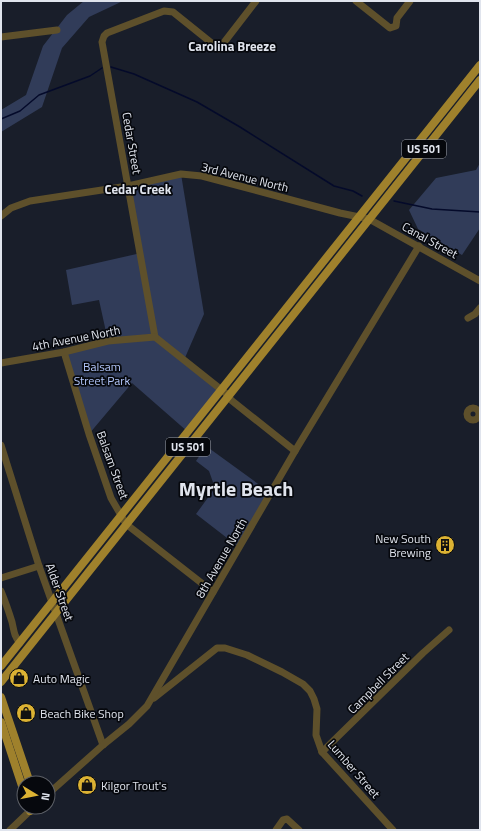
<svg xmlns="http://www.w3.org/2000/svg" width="481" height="831" font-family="'Titillium Web',sans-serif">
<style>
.green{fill:#313c59}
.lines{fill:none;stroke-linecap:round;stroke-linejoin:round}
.stream{stroke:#040a2a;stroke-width:1.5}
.minor{stroke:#5e502b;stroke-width:7}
.major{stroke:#9f812c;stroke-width:8}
.labels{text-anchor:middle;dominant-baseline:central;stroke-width:3.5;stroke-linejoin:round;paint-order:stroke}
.shield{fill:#06080d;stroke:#9fa2aa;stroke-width:1}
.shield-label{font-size:11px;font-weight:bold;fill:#e0e4ed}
.street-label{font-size:12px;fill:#e0e4ed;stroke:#06080d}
.park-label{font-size:12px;fill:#b4c8fd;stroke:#06080d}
.poi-label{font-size:12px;fill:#e0e4ed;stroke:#06080d;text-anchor:start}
.neighbourhood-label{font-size:13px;font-weight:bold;fill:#e0e4ed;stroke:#06080d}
.town-label{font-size:20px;font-weight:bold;fill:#e0e4ed;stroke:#06080d}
</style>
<rect width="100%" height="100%" fill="#191e2a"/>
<!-- green -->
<g class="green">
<path d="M 84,1 L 123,1 L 89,17 L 62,48 L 42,107 L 1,132 L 1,110 L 26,95 L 43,46 L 67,15 Z"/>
<path d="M 480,163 L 480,228 L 462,255 L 418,229 L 409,210 L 436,178 L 476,170 Z"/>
<path d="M 181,174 L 204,314 L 184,360 L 221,390 L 188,432 L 132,383 L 89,434 L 64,352 L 108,341 L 99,300 L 72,305 L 66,270 L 141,253 L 128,186 Z"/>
<path d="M 206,446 L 272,494 L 240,548 L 196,514 L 215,488 L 209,471 L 196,461 Z"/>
</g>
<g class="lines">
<!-- stream -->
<g class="stream">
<path d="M 111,67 L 134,74 L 197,102 L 240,127 L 334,186 L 353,191 L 362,196"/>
<path d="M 1,119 L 20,111 L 39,95 L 90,76 L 102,68"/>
<path d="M 394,201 L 432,209 L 480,212"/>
</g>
<!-- minor -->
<g class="minor">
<path d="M 256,1 L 219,49 L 173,12 L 164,11 L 107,33 L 104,36 L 102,42 L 155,337 L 228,395 L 231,400 L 295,451"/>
<path d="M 356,1 L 390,28 L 396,26 L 397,18 L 410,1"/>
<path d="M 1,37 L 57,30"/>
<path d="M 1,216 L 11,208 L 30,201 L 128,186 L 181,174 L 202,176 L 340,213 L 369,219 L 480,281"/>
<path d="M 468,318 L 475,314 L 480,308"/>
<path d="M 64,352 L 89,434 L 111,498 L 126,524 L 213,592"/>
<path d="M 1,363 L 64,352 L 108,341 L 155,337"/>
<circle cx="473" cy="414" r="6"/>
<path d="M 1,445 L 39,566 L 103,745"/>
<path d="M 1,578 L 39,566"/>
<path d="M 1,591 C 5,601 9,612 12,622 C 14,631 14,636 20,643"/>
<path d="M 154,698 L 217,648 L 225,648 L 247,655 L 282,672 L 303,684 L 310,691 L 314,699 L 317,709 L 316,735 L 322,752 L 393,830"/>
<path d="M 322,752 L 423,653 L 449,630"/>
<path d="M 48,794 L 103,745 L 129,724 L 147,706 L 295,451 L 419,246"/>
<path d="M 10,830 L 34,807"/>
<path d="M 276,830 L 283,820 L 287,819 L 299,830"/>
</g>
<!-- major -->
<g class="major">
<path d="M 1,666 L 480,65"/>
<path d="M 1,682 L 480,80"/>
<path d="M 1,697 L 30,783"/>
<path d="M 1,722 L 24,792"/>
<path d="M 29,807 L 30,811"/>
</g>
</g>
<!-- icons -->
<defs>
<g id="building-disc" transform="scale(1)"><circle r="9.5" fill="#dcb233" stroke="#06080d"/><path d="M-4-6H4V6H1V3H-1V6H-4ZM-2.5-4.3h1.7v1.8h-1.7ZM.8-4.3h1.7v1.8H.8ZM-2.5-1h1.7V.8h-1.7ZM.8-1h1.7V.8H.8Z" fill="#111"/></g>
<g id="shop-disc" transform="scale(1)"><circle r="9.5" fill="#dcb233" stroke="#06080d"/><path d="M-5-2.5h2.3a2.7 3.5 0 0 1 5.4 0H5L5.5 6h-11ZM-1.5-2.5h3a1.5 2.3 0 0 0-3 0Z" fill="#111"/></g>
</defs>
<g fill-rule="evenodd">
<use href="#building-disc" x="445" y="545"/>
<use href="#shop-disc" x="19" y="678"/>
<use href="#shop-disc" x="26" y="713"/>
<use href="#shop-disc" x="87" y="785"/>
</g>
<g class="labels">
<!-- shield labels -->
<g class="shield">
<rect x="402" y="140" width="44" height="18" rx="3"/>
<rect x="166" y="438" width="44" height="18" rx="3"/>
</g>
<g class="shield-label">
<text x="424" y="149">US 501</text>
<text x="188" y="447">US 501</text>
</g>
<!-- street labels -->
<g class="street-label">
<text transform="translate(132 143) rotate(80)">Cedar Street</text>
<text transform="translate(245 177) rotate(14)">3rd Avenue North</text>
<text transform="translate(430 240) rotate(29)">Canal Street</text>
<text transform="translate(76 338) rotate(-11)">4th Avenue North</text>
<text transform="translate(113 465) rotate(70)">Balsam Street</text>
<text transform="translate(221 558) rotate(-60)">8th Avenue North</text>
<text transform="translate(60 592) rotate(70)">Alder Street</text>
<text transform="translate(378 683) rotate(-45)">Campbell Street</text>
<text transform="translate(354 769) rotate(49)">Lumber Street</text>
</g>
<!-- park labels -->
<g class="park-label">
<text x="102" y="366">Balsam<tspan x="102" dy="14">Street Park</tspan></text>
</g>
<!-- poi labels -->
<g class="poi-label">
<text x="431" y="538" text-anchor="end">New South<tspan x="431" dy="14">Brewing</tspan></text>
<text x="33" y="678">Auto Magic</text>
<text x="40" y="713">Beach Bike Shop</text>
<text x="101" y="785">Kilgor Trout's</text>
</g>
<!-- neighbourhood labels -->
<g class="neighbourhood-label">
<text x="232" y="46">Carolina Breeze</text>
<text x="138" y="189">Cedar Creek</text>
</g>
<!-- town labels -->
<g class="town-label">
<text x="236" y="488">Myrtle Beach</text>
</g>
</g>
<!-- border -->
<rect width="481" height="831" fill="none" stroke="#e0e4ed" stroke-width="4"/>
<!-- north arrow -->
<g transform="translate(36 795) rotate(100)"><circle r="19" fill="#06080d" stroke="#5d6067"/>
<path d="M0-3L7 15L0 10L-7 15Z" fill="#dcb233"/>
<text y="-6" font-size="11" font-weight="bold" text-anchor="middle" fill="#e0e4ed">N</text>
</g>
</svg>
